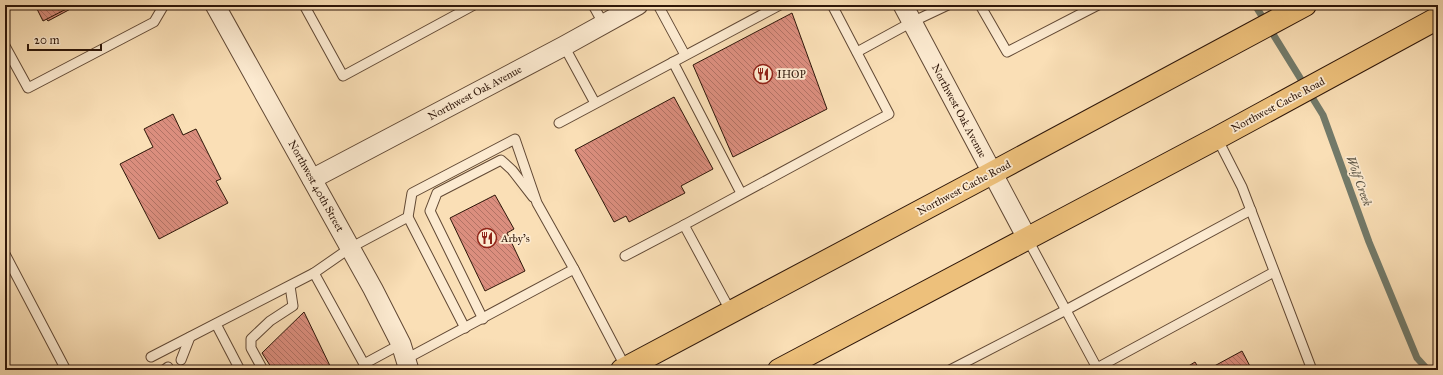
<svg xmlns="http://www.w3.org/2000/svg" width="1443" height="375" font-family="'IM FELL Great Primer',serif">
<style>
.lines{fill:none;stroke-linecap:round;stroke-linejoin:round}
.stream{stroke:#727a6a;stroke-width:7}
.building{fill:url(#building-back-hatch);stroke:#2e1609}
.lane-casing{stroke:#614834;stroke-width:11}
.street-casing{stroke:#614834;stroke-width:21}
.primary-casing{stroke:#2e1609;stroke-width:24}
.lane{stroke:#fcead0;stroke-width:9}
.street{stroke:#fcead0;stroke-width:19}
.primary{stroke:#edc07b;stroke-width:22}
.labels{text-anchor:middle;dominant-baseline:central;stroke-width:3.5;stroke-linejoin:round;paint-order:stroke}
.poi-label{font-size:11px;fill:#2e1609;stroke:#fcead0;text-anchor:start}
.street-label{font-size:11px;fill:#2e1609;stroke:#fcead0}
.water-label{font-size:12px;font-style:italic;fill:#565041;stroke:#fcead0}
</style>
<defs>
<pattern id="building-back-hatch" width="6" height="6" patternUnits="userSpaceOnUse"><rect width="6" height="6" fill="#db8e7e"/><path d="M-1 5l2 2M0 0l6 6M5-1l2 2" fill="none" stroke="#b27365"/></pattern>
</defs>
<rect width="100%" height="100%" fill="#fadfb6"/>
<filter id="stains"><feTurbulence type="fractalNoise" baseFrequency=".005" numOctaves="4"/><feColorMatrix values="0 0 0 0 .2 0 0 0 0 .09 0 0 0 0 .02 0 0 0 .5 -.17"/></filter>
<radialGradient id="worn" r=".72"><stop offset=".6" stop-color="#630" stop-opacity="0"/><stop offset="1" stop-color="#630" stop-opacity=".3"/></radialGradient>
<g class="lines">
<!-- stream -->
<path class="stream" d="M 1255,5 L 1323,115 L 1369,242 L 1417,358 L 1428,370"/>
</g>
<!-- building -->
<g class="building">
<path d="M 35,5 L 78,5 L 48,21 Z"/>
<path d="M 35,5 L 74,5 L 43,21 Z"/>
<path d="M 792,13 L 827,109 L 733,157 L 693,65 Z"/>
<path d="M 674,97 L 713,169 L 681,186 L 685,193 L 629,222 L 626,216 L 614,222 L 575,150 Z"/>
<path d="M 173,114 L 183,135 L 196,129 L 221,179 L 216,181 L 228,203 L 159,239 L 120,164 L 153,147 L 144,129 Z"/>
<path d="M 495,195 L 514,229 L 507,233 L 525,271 L 485,291 L 450,218 Z"/>
<path d="M 304,312 L 332,370 L 273,370 L 262,353 Z"/>
<path d="M 1242,351 L 1252,370 L 1207,370 Z"/>
<path d="M 1195,362 L 1200,370 L 1182,370 Z"/>
</g>
<g class="lines">
<!-- lane casing -->
<g class="lane-casing">
<g id="lane">
<path d="M 304,5 L 343,76 L 474,5"/>
<path d="M 593,5 L 603,23"/>
<path d="M 658,5 L 685,55"/>
<path d="M 980,5 L 1007,52 L 1098,5"/>
<path d="M 5,46 L 28,88 L 154,22 L 164,5"/>
<path d="M 564,46 L 595,103"/>
<path d="M 857,52 L 912,22 L 948,5"/>
<path d="M 673,62 L 741,193"/>
<path d="M 559,123 L 780,5"/>
<path d="M 1217,138 L 1242,187 L 1312,370"/>
<path d="M 408,217 L 465,328"/>
<path d="M 1027,238 L 1097,368 L 1274,272"/>
<path d="M 5,254 L 66,370"/>
<path d="M 625,256 L 684,225"/>
<path d="M 314,273 L 364,364 L 401,344"/>
<path d="M 731,312 L 684,225 L 889,114 L 832,5"/>
<path d="M 483,319 L 430,211 L 437,193 L 501,160 L 512,170 L 533,197"/>
<path d="M 216,324 L 240,370"/>
<path d="M 151,357 L 314,273 L 350,248 L 408,217 L 412,193 L 515,139 L 537,203 L 574,269 L 626,368"/>
<path d="M 406,359 L 574,269"/>
<path d="M 181,360 L 190,337"/>
<path d="M 164,370 L 168,367"/>
<path d="M 263,370 L 251,348 L 251,339 L 270,321 L 293,306 L 290,286"/>
<path d="M 950,370 L 1066,310 L 1251,210"/>
</g>
</g>
<!-- street casing -->
<g class="street-casing">
<g id="street">
<path d="M 215,5 L 373,289 L 401,344 L 409,370"/>
<path d="M 903,5 L 1027,238"/>
<path d="M 312,179 L 564,46 L 638,5"/>
</g>
</g>
<!-- primary casing -->
<g class="primary-casing">
<g id="primary">
<path d="M 622,370 L 992,173 L 1305,5"/>
<path d="M 779,370 L 1217,138 L 1438,18"/>
</g>
</g>
<!-- lane -->
<use href="#lane" class="lane"/>
<!-- street -->
<use href="#street" class="street"/>
<!-- primary -->
<use href="#primary" class="primary"/>
</g>
<!-- icons -->
<defs>
<g id="restaurant-ring" transform="scale(1)"><circle r="9.5" fill="#fcead0" stroke="#8f2418" stroke-width="1.5"/><path d="M-5-6h1v4h1v-4h1v4h1v-4h1v5L-1.5 .5V6h-2V.5L-5-1ZM5-6V6H3V1.5H1.5Q1.5-4 5-6Z" fill="#8f2418"/></g>
</defs>
<g fill-rule="evenodd">
<use href="#restaurant-ring" x="763" y="74"/>
<use href="#restaurant-ring" x="487" y="238"/>
</g>
<g class="labels">
<!-- poi labels -->
<g class="poi-label">
<text x="777" y="74">IHOP</text>
<text x="501" y="238">Arby's</text>
</g>
<!-- street labels -->
<g class="street-label">
<text transform="translate(475 93) rotate(-28)">Northwest Oak Avenue</text>
<text transform="translate(1278 105) rotate(-28)">Northwest Cache Road</text>
<text transform="translate(959 111) rotate(62)">Northwest Oak Avenue</text>
<text transform="translate(316 186) rotate(61)">Northwest 40th Street</text>
<text transform="translate(964 188) rotate(-28)">Northwest Cache Road</text>
</g>
<!-- water labels -->
<g class="water-label">
<text transform="translate(1359 181) rotate(70)">Wolf Creek</text>
</g>
</g>
<!-- margin -->
<rect width="1443" height="375" fill="none" stroke="#fadfb6" stroke-width="20"/>
<rect x="6" y="6" width="1431" height="363" fill="none" stroke="#2e1609" stroke-width="2"/>
<rect x="10" y="10" width="1423" height="355" fill="none" stroke="#2e1609"/>
<!-- scale -->
<path d="M28 44v6h73v-6" fill="none" stroke="#2e1609" stroke-width="2"/>
<text x="34" y="44" font-size="12" fill="#2e1609" stroke="#fcead0" stroke-width="3" paint-order="stroke">20 m</text>
<rect width="100%" height="100%" filter="url(#stains)"/>
<rect width="100%" height="100%" fill="url(#worn)"/>
</svg>
